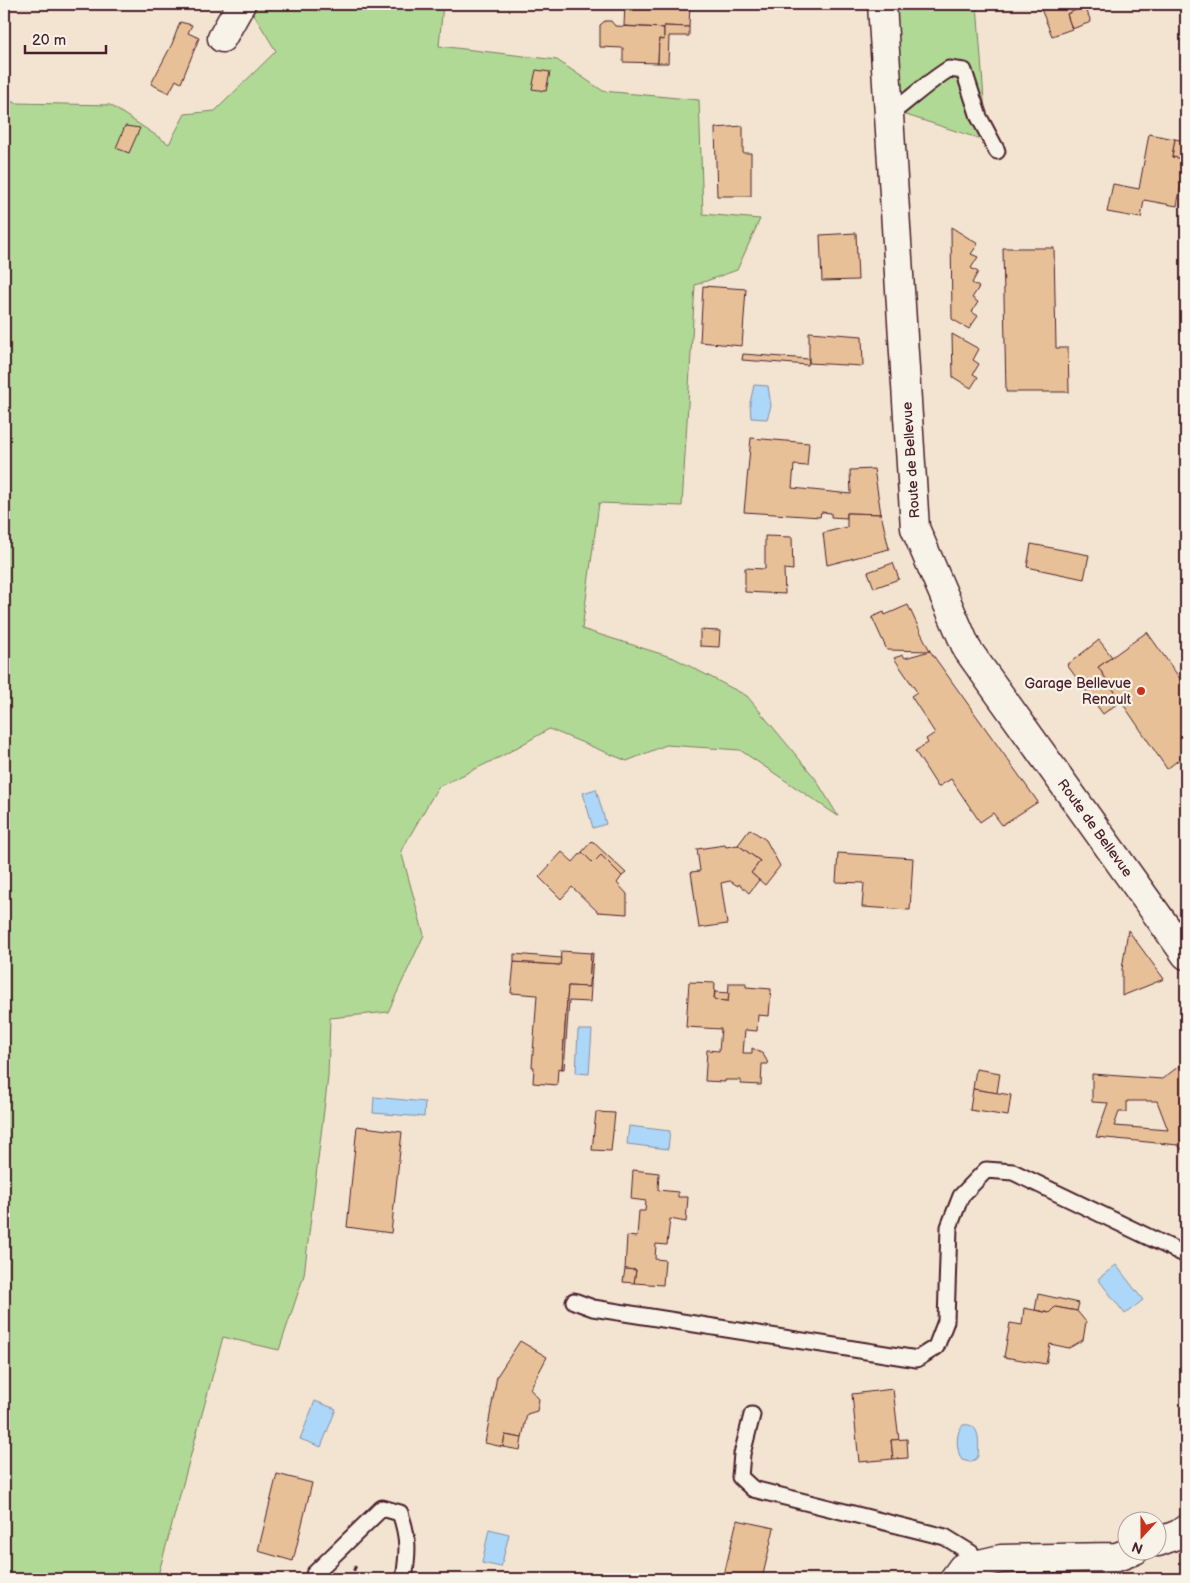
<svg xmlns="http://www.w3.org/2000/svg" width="1190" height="1583" font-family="'Balsamiq Sans',sans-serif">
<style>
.green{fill:#b0d996;stroke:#7d7c60}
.water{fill:#add7f8;stroke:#858da6}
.building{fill:#e8c098;stroke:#4a1f2b;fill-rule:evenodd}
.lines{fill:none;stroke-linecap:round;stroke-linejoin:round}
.lane-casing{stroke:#4a1f2b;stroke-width:19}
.street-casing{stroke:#4a1f2b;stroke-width:31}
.secondary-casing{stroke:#4a1f2b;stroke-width:31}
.path{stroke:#4a1f2b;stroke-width:3;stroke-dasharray:5 4;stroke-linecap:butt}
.lane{stroke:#f7f3e8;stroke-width:15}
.street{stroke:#f7f3e8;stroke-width:28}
.secondary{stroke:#f7f3e8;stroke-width:28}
.poi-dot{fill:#c8321e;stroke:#f7f3e8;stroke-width:2}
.labels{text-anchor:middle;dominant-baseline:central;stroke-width:4.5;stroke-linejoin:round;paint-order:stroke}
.street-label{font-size:14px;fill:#4a1f2b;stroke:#f7f3e8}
.poi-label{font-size:14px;fill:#4a1f2b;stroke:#f7f3e8;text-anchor:end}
</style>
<rect width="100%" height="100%" fill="#f2e4d0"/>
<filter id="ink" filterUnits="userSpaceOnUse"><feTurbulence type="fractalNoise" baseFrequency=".02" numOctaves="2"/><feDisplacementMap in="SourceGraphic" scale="10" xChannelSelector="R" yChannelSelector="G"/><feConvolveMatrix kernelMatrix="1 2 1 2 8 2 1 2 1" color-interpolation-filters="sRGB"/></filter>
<g filter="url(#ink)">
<!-- green -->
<g class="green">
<path d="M 258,4 L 443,4 L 439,46 L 557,60 L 603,91 L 699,100 L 703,214 L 760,219 L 737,270 L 695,285 L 682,506 L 599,503 L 582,629 L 674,658 L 747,696 L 815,778 L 838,816 L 740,750 L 666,745 L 627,761 L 549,729 L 502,756 L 438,787 L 401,851 L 424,935 L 388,1012 L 330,1018 L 328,1077 L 304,1275 L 279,1350 L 223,1337 L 157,1579 L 4,1579 L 4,99 L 16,103 L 110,105 L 169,144 L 185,114 L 215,111 L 276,51 L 253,13 Z"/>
<path d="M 894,4 L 977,4 L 987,141 L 903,114 Z"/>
</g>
<!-- water -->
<g class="water">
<path d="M 754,385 L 768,386 L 771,406 L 767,419 L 751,418 L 750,403 Z"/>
<path d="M 596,789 L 606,824 L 593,828 L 583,793 Z"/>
<path d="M 578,1030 L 592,1030 L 589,1074 L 576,1073 Z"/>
<path d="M 374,1097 L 425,1102 L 424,1117 L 373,1113 Z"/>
<path d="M 629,1126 L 670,1131 L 668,1149 L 627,1144 Z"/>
<path d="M 1116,1265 L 1143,1300 L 1125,1314 L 1098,1279 Z"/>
<path d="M 315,1401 L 336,1409 L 321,1447 L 300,1439 Z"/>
<path d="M 963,1425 C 981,1422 979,1444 978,1456 L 976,1459 L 970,1462 L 962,1460 C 956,1451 955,1432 963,1425 Z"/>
<path d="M 489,1529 L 509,1534 L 501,1567 L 482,1563 Z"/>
</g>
<!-- building -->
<g class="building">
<path d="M 625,4 L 690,4 L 689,27 L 664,26 L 664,28 L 624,26 Z"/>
<path d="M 1039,4 L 1085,4 L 1085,6 L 1067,14 L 1072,29 L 1052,36 Z"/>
<path d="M 1085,6 L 1091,22 L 1072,29 L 1067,14 Z"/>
<path d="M 605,21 L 611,21 L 615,26 L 664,28 L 664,40 L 659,39 L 658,63 L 623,62 L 623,48 L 600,47 L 600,25 Z"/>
<path d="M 180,22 L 192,25 L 188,33 L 199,38 L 181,83 L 176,80 L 169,93 L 151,84 L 172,44 Z"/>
<path d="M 664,26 L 689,27 L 689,36 L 669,36 L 668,63 L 658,63 L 659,39 L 664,40 Z"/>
<path d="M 536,70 L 550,72 L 546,91 L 532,89 Z"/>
<path d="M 125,126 L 140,128 L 129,153 L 116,148 Z"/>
<path d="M 743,126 L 743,153 L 751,153 L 751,196 L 717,196 L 715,128 Z"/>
<path d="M 1149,134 L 1175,139 L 1172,157 L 1186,159 L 1177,206 L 1144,200 L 1141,218 L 1107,212 L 1113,184 L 1139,189 Z"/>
<path d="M 1175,139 L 1186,141 L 1186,159 L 1172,157 Z"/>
<path d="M 951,227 L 978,244 L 971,254 L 978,257 L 971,268 L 978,272 L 972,283 L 979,287 L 972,298 L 978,302 L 972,312 L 978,316 L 969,329 L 952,319 Z"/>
<path d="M 856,233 L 858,280 L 822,281 L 820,235 Z"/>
<path d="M 1003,248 L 1054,248 L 1056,348 L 1068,348 L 1069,392 L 1006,392 Z"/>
<path d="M 703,286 L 746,289 L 742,346 L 700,342 Z"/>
<path d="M 809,332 L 862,336 L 863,366 L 809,363 Z"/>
<path d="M 952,334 L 979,349 L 973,360 L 979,364 L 973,374 L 978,377 L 971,388 L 953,377 Z"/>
<path d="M 743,354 L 809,359 L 808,365 L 742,360 Z"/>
<path d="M 751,438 L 809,443 L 807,466 L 794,465 L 792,488 L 851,494 L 850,470 L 874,469 L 881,514 L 847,513 L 847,518 L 831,517 L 831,513 L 821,512 L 820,517 L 744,512 Z"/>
<path d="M 847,513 L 881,514 L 889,549 L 827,565 L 823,533 L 847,527 Z"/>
<path d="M 765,536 L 792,537 L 793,570 L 784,569 L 785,594 L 745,592 L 745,568 L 765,569 Z"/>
<path d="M 1031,544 L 1089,555 L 1084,579 L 1027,567 Z"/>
<path d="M 893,563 L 899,579 L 874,588 L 868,572 Z"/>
<path d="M 908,605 L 922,635 L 930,651 L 887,650 L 872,617 L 884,612 L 885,615 Z"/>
<path d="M 700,630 L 720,631 L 719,647 L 700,646 Z"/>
<path d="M 1147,632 L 1186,687 L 1186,754 L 1167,769 L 1098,667 Z"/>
<path d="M 1099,640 L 1112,657 L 1098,667 L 1121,701 L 1103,714 L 1067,665 Z"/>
<path d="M 930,651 L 1038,802 L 1002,825 L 993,813 L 980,822 L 951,779 L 938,787 L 915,751 L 928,743 L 926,739 L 935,733 L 911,696 L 917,692 L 894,658 L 903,655 L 905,658 Z"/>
<path d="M 750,829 L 766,840 L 780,866 L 765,885 L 751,873 L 760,861 L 738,845 Z"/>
<path d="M 592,841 L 626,873 L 622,876 L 601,855 L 593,863 L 582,852 Z"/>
<path d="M 725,845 L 726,847 L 738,845 L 760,861 L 751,873 L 759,880 L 749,893 L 739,884 L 738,886 L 730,881 L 721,883 L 727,924 L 699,928 L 691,872 L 700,871 L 697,849 Z"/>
<path d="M 562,852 L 573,862 L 582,852 L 593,863 L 601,855 L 622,876 L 617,883 L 627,894 L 627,914 L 598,912 L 572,887 L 561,899 L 539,877 Z"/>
<path d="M 838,853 L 913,858 L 910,910 L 862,907 L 864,883 L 836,882 Z"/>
<path d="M 1128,930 L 1164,979 L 1122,996 L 1122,969 Z"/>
<path d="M 561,951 L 591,953 L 589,987 L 568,986 L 562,1069 L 558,1068 L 557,1085 L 533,1083 L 534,1067 L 532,1067 L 537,995 L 511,993 L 514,962 L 560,965 Z"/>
<path d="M 591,953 L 593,953 L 590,1002 L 569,1001 L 564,1069 L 562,1069 L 568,986 L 589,987 Z"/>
<path d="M 514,954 L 561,958 L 560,965 L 514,962 Z"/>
<path d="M 689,982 L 715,983 L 714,1000 L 728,1001 L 729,983 L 746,983 L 746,987 L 771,989 L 769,1016 L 758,1015 L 757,1031 L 745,1030 L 743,1053 L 752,1053 L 752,1048 L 763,1054 L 767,1061 L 768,1064 L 762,1064 L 761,1085 L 741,1084 L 741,1080 L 725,1080 L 725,1082 L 705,1081 L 707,1050 L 719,1051 L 721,1029 L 686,1027 Z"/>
<path d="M 715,992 L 729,993 L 728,1001 L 714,1000 Z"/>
<path d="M 1186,1061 L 1186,1154 L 1178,1145 L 1096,1137 L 1108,1103 L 1092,1102 L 1092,1074 L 1162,1079 ZM 1127,1101 L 1157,1101 L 1168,1130 L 1114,1126 L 1119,1112 L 1127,1112 Z"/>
<path d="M 976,1069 L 1000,1073 L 997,1093 L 973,1089 Z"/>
<path d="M 973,1089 L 1011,1095 L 1008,1116 L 970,1110 Z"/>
<path d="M 596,1112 L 615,1113 L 611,1151 L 592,1150 Z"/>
<path d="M 357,1126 L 402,1132 L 391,1233 L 347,1227 Z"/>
<path d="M 633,1170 L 659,1173 L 658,1190 L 678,1192 L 678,1197 L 688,1197 L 686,1222 L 670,1219 L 667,1245 L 656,1244 L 655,1259 L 665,1260 L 663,1285 L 634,1283 L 636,1270 L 625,1269 L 627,1236 L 637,1237 L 639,1211 L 645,1211 L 646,1201 L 631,1199 Z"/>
<path d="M 625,1269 L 636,1270 L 634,1283 L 623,1282 Z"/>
<path d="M 1038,1294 L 1079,1303 L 1077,1311 L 1055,1307 L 1049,1313 L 1035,1310 Z"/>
<path d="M 1055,1307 L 1077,1311 L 1086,1322 L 1083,1340 L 1069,1348 L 1050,1344 L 1046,1364 L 1004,1357 L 1010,1323 L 1022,1325 L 1024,1308 L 1049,1313 Z"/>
<path d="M 520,1341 L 547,1357 L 530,1389 L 539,1399 L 537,1411 L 527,1414 L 522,1438 L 505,1435 L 503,1447 L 485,1443 L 497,1376 Z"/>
<path d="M 893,1389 L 899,1440 L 891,1440 L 893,1459 L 859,1462 L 852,1394 Z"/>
<path d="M 505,1435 L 522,1438 L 520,1450 L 503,1447 Z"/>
<path d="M 907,1439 L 908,1458 L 893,1459 L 891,1440 Z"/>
<path d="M 277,1474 L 312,1483 L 293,1561 L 258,1551 Z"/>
<path d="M 737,1520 L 774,1528 L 762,1579 L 741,1579 L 724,1575 Z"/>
</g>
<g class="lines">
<!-- lane casing -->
<g class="lane-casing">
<g id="lane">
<path d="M 889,115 C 909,100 928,82 949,69 L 964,71 L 979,117 L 997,151"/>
<path d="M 574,1301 L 593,1308 L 917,1359 L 936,1347 L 946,1321 L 949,1227 L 961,1196 L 986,1170 L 1013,1172 L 1186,1255"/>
<path d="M 752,1415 L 742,1454 L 740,1477 L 753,1489 L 945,1537 L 971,1553 L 980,1564"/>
<path d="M 314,1574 L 382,1508 L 400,1513 C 409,1538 408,1553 404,1579"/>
</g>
</g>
<!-- street casing -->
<g class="street-casing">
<g id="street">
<path d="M 222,38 L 241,4"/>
<path d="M 1158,1542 L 1179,1534 L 1186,1529"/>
<path d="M 954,1579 L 962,1568 L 1001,1559 L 1117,1557 L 1135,1550"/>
</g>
</g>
<!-- secondary casing -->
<g class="secondary-casing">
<path id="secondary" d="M 882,4 L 915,528 L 967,649 L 1186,955"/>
</g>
<!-- path -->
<path class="path" d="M 350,1579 L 357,1563"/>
<!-- lane -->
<use href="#lane" class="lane"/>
<!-- street -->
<use href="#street" class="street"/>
<!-- secondary -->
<use href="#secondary" class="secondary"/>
</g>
</g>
<!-- markers -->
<circle class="poi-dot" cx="1141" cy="691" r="5"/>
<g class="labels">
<!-- street labels -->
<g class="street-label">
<text transform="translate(911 460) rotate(-94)">Route de Bellevue</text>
<text transform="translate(1095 828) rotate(54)">Route de Bellevue</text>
</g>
<!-- poi labels -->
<g class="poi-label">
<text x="1131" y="683">Garage Bellevue<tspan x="1131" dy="16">Renault</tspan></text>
</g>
</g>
<!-- margin -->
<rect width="1190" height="1583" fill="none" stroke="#f7f3e8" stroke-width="20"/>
<rect x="10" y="10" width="1170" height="1563" fill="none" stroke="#4a1f2b" stroke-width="2" filter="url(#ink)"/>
<!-- north arrow -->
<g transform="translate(1142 1536) rotate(201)"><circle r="24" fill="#f7f3e8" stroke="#b29e9c"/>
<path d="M0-4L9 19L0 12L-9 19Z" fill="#c8321e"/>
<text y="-8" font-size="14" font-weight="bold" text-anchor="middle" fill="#4a1f2b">N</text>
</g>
<!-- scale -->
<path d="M25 45v8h81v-8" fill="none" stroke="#4a1f2b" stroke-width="2.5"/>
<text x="32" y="45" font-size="15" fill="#4a1f2b" stroke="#f7f3e8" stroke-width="4" paint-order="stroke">20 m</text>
</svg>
